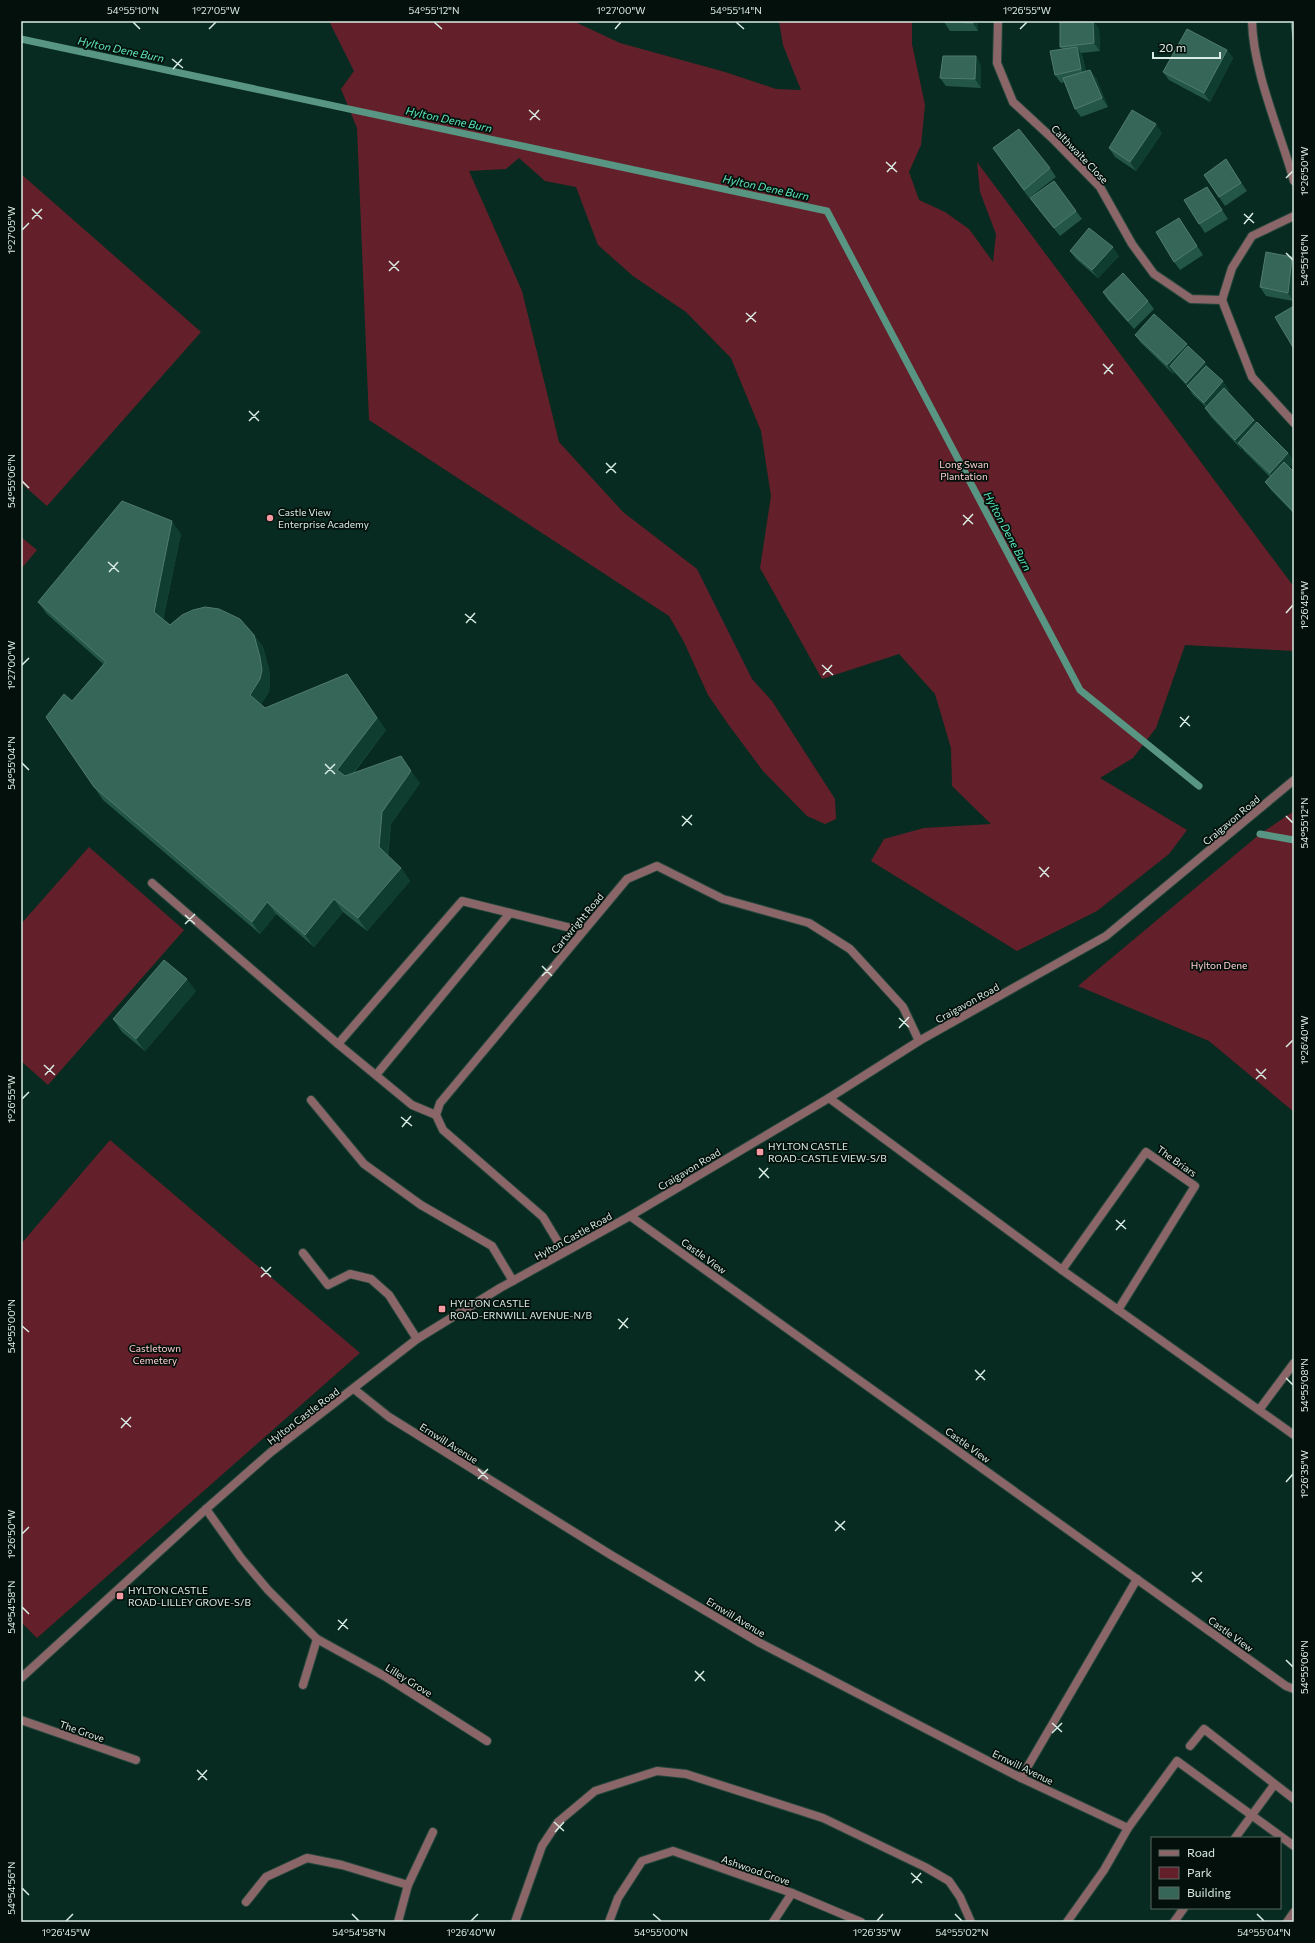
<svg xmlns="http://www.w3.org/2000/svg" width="1315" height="1943" font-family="Commissioner,sans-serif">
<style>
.green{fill:#64202a}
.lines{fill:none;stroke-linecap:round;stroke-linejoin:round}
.stream{stroke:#599583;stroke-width:7}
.service-casing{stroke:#24463b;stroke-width:10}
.minor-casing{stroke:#24463b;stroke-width:10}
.tertiary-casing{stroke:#24463b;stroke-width:10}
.service{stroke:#8b6668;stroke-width:8}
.minor{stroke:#8b6668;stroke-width:8}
.tertiary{stroke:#8b6668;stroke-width:8}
.wall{fill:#235647}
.shaded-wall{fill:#0f3e30}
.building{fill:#366658;stroke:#507b6e}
.ticks{fill:none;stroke:#d9ece4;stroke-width:1.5}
.poi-dot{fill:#f49aa1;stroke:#04100b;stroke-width:1.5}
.labels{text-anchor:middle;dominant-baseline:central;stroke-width:3.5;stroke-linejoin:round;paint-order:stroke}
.street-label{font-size:10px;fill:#d9ece4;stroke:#04100b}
.park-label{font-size:10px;fill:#feced0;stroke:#04100b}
.poi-label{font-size:10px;fill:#d9ece4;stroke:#04100b;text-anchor:start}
.water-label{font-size:11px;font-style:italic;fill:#5de7bc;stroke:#04100b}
.neatline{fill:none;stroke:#d9ece4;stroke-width:1.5}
.ticks-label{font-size:10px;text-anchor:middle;fill:#d9ece4}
</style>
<rect width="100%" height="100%" fill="#072b20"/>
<!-- green -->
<g class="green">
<path d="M 332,21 L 573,21 L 620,43 L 725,72 L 776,89 L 801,90 L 783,45 L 779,21 L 912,21 L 912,44 L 925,105 L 921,145 L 909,172 L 919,200 L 945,212 L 969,229 L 993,262 L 996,234 L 980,192 L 977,162 L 1294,587 L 1294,651 L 1185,645 L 1156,728 L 1133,758 L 1100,778 L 1187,830 L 1169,854 L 1097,911 L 1017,951 L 871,861 L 884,839 L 924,828 L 991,824 L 952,786 L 951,748 L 935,694 L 899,654 L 822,679 L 760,568 L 771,496 L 761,431 L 731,358 L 686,312 L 633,276 L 598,245 L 576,187 L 545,181 L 519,158 L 506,169 L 469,171 L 522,291 L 559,442 L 623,512 L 697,569 L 752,679 L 772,701 L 835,799 L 836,819 L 825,824 L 807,816 L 763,771 L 728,724 L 708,695 L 684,642 L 669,616 L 369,420 L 357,128 L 341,89 L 354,71 L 330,23 Z"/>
<path d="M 21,174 L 201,332 L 47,506 L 21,483 Z"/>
<path d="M 21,537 L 37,550 L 21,569 Z"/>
<path d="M 1294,811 L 1294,1112 L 1209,1041 L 1078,986 L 1260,834 Z"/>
<path d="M 89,847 L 184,930 L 48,1085 L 21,1061 L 21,924 Z"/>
<path d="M 110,1140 L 360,1353 L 37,1638 L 21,1622 L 21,1244 Z"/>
</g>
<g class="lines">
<!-- stream -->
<g class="stream">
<path d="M 21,39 L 827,211 L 1080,690 L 1199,786"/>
<path d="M 1260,834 L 1294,840"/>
</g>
<!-- service casing -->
<g class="service-casing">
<g id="service">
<path d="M 152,883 L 338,1044"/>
<path d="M 376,1075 L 510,913"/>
<path d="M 311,1100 L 364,1164 L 421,1205 L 492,1246 L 513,1281"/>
<path d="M 436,1115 L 412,1105 L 338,1044 L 462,901 L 583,931"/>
<path d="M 515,1922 L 542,1846 L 558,1822 L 595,1791 L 657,1771 L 686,1774 L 823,1818 L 925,1867 L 949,1881 L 960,1897 L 971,1922"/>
<path d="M 773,1922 L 792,1893"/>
<path d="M 1287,1922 L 1294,1912"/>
</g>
</g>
<!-- minor casing -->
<g class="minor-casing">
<g id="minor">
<path d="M 998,21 L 997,63 L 1013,102 L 1052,138 L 1100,187 L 1132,244 L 1154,274 L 1191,299 L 1222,300 L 1252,377 L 1294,423"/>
<path d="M 1252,21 C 1253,71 1280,132 1294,181"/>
<path d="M 1222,300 L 1232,268 L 1252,236 L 1294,216"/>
<path d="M 829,1098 L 1062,1270 L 1294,1435"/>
<path d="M 630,1216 L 1286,1686 L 1294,1689"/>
<path d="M 564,1252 L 543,1217 L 443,1130 L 436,1115 L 440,1103 L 627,879 L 657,866 L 723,899 L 809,923 L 850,949 L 903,1007 L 919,1041"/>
<path d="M 303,1253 L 328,1285 L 350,1274 L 371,1279 L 389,1295 L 417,1339"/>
<path d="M 1062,1270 L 1146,1152 L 1195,1186 L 1118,1310"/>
<path d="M 354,1389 L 389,1417 L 611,1555 L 760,1643 L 1021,1778 L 1128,1828"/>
<path d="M 1259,1410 L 1294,1363"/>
<path d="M 206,1509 L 241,1558 L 268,1590 L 317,1639 L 386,1677 L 487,1741"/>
<path d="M 303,1685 L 317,1639"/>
<path d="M 21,1720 L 136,1760"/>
<path d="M 1190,1746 L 1204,1729 L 1294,1799"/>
<path d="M 1021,1778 L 1137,1579"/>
<path d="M 1235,1838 L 1274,1785"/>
<path d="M 246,1902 L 266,1877 L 307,1858 L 342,1865 L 408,1885"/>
<path d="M 398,1922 L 408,1885 L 433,1832"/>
<path d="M 609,1922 L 618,1898 L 642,1861 L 673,1851 L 792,1893 L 861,1922"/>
<path d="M 1067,1922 L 1104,1870 L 1128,1828 L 1177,1761 L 1294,1846"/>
<path d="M 1174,1922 L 1184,1908"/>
</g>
</g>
<!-- tertiary casing -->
<g class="tertiary-casing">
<path id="tertiary" d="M 21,1678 L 206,1509 L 271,1452 L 417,1339 L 500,1288 L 630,1216 L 829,1098 L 919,1041 L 1106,936 L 1294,780"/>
</g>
<!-- service -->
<use href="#service" class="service"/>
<!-- minor -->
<use href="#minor" class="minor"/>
<!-- tertiary -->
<use href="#tertiary" class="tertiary"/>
</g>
<!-- wall -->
<g class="wall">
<path d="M 944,21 L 978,21 L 978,31 L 950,31 L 944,22 Z"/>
<path d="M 1064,21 L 1093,21 L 1099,29 L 1100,51 L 1081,53 L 1082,55 L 1086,71 L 1096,78 L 1108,107 L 1081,117 L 1075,109 L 1064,82 L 1061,83 L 1055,75 L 1062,49 L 1060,47 Z"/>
<path d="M 1227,50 L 1233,58 L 1210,102 L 1169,80 L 1163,72 Z"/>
<path d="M 981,65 L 981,88 L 946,86 L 940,78 Z"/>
<path d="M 1162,133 L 1136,171 L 1115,157 L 1109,148 Z"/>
<path d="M 993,148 L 1050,168 L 1056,177 L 1029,198 Z"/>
<path d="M 1226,159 L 1247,191 L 1225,206 L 1204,175 Z"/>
<path d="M 1054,181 L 1082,219 L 1060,236 L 1036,206 L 1031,198 Z"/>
<path d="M 1207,187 L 1228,219 L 1205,233 L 1199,224 Z"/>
<path d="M 1179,218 L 1203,255 L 1180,270 L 1174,262 Z"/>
<path d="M 1070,251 L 1119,256 L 1098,278 L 1076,259 Z"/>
<path d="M 1266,252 L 1293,301 L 1266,296 L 1260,287 Z"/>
<path d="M 1103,292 L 1148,301 L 1154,309 L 1134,329 L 1108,300 Z"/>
<path d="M 1135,335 L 1189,347 L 1211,370 L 1229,390 L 1227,391 L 1257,423 L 1288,453 L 1294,462 L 1289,467 L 1294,472 L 1294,514 L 1271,490 L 1265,482 L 1270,477 L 1244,451 L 1242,448 L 1241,449 L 1211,417 L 1205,408 L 1206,407 L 1193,395 L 1188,387 L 1174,372 L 1173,374 L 1141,343 Z"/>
<path d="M 181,534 L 163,620 L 170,625 L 254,635 L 263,647 L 269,669 L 270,682 L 269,692 L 261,704 L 265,708 L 386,730 L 353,774 L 420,783 L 391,824 L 388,856 L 401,868 L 410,881 L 367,931 L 343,912 L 314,947 L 276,914 L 260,934 L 103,800 L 46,717 L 72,701 L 103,664 L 47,614 L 38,602 Z"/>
<path d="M 196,991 L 145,1051 L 122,1032 L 113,1019 Z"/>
</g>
<!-- shaded-wall -->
<g class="shaded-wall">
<path d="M 973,21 L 978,21 L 978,31 L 973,23 Z"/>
<path d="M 1093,21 L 1099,29 L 1100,51 L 1094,43 Z"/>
<path d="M 1077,47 L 1082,55 L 1087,77 L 1081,69 Z"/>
<path d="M 1227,50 L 1233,58 L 1210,102 L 1204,93 Z"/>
<path d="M 976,56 L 981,65 L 981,88 L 975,79 Z"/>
<path d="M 1090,70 L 1096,78 L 1108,107 L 1102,98 Z"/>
<path d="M 1156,124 L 1162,133 L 1136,171 L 1130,162 Z"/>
<path d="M 1226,159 L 1232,168 L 1247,191 L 1241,183 Z"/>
<path d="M 1113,247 L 1119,256 L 1098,278 L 1092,270 Z"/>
<path d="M 1292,257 L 1294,260 L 1294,296 L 1293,301 L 1288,293 Z"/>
<path d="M 1187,344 L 1192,353 L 1170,366 L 1174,372 L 1173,374 L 1167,365 Z"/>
<path d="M 1205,362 L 1211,370 L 1192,391 L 1186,383 Z"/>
<path d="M 1223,381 L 1229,390 L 1210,412 L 1204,403 Z"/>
<path d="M 1254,420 L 1260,428 L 1238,443 L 1242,448 L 1241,449 L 1235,440 Z"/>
<path d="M 1288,453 L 1294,462 L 1275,482 L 1270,473 Z"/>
<path d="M 172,521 L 181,534 L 162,624 L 154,612 Z"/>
<path d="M 254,635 L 263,647 L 269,669 L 270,682 L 269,692 L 259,708 L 250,695 Z"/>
<path d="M 356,686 L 386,730 L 346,782 L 337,770 Z"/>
<path d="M 411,771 L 420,783 L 391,824 L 387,860 L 379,847 L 382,812 Z"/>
<path d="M 401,868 L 410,881 L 367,931 L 358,918 Z"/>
<path d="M 334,899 L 343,912 L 314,947 L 305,935 Z"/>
<path d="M 267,902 L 276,914 L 260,934 L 252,922 Z"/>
<path d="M 187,979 L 196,991 L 145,1051 L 136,1039 Z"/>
</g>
<!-- building -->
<g class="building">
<path d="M 944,21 L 973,21 L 973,23 L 944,22 Z"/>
<path d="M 1093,21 L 1094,43 L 1060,47 L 1060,22 Z"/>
<path d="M 1291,21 L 1294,21 L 1294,40 L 1293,40 Z"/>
<path d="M 1187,29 L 1227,50 L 1204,93 L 1163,72 Z"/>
<path d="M 1077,47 L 1081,69 L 1055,75 L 1050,51 Z"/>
<path d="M 943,56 L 976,56 L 975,79 L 940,78 Z"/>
<path d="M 1090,70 L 1102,98 L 1075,109 L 1063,78 Z"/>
<path d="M 1132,110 L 1156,124 L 1130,162 L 1109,148 Z"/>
<path d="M 1019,129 L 1050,168 L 1024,190 L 993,148 Z"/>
<path d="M 1226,159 L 1241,183 L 1219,197 L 1204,175 Z"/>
<path d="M 1054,181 L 1076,211 L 1054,228 L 1030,198 Z"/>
<path d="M 1207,187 L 1222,210 L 1199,224 L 1184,200 Z"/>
<path d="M 1179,218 L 1197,246 L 1174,262 L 1156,232 Z"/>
<path d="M 1089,228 L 1113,247 L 1092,270 L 1070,251 Z"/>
<path d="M 1266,252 L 1292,257 L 1288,293 L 1260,287 Z"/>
<path d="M 1123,273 L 1148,301 L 1128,321 L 1103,292 Z"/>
<path d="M 1294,306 L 1294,349 L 1275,317 Z"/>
<path d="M 1154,314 L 1187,344 L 1167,365 L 1135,335 Z"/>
<path d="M 1188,346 L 1205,362 L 1186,383 L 1170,366 Z"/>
<path d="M 1206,366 L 1223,381 L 1204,403 L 1187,386 Z"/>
<path d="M 1224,388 L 1254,420 L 1235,440 L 1205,408 Z"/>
<path d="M 1257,422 L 1288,453 L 1270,473 L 1238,443 Z"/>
<path d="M 1284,462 L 1294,472 L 1294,512 L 1265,482 Z"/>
<path d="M 122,501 L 172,521 L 154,612 L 170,625 L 182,615 L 193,610 L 205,607 L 219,609 L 240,619 L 254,635 L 260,657 L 262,670 L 260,679 L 250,695 L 265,708 L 347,674 L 377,718 L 337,770 L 345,776 L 401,756 L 411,771 L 382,812 L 379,847 L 401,868 L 358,918 L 334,899 L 305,935 L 267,902 L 252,922 L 94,787 L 46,717 L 64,694 L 72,701 L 106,662 L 38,602 Z"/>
<path d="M 164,960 L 187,979 L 136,1039 L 113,1019 Z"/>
</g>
<!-- ticks -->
<path class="ticks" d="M 133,22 L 140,29M 434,22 L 442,29M 736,22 L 744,29M 209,29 L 216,22M 615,29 L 621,22M 1020,29 L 1027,22M 172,59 L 183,68M 173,69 L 182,59M 529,110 L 540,120M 530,120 L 539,110M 886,162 L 897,172M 887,172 L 896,162M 1286,178 L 1293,171M 32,209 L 42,219M 1244,214 L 1254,223M 32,219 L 42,209M 1244,224 L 1253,213M 22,230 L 29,223M 1286,253 L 1293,260M 389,261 L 399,271M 389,271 L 399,261M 746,313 L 756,322M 746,322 L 756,312M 1103,364 L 1113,374M 1104,374 L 1113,364M 249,411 L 259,421M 249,421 L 259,411M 606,463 L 616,473M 606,473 L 616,463M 22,481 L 29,488M 963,515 L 973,524M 963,525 L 973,514M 108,562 L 119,572M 109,572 L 118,562M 1286,613 L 1293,605M 465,614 L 476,623M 466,623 L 475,613M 22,665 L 29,658M 822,665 L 833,675M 823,675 L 832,665M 1180,717 L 1190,726M 1180,727 L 1189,716M 22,763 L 29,770M 325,764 L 335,774M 325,774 L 335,764M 682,816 L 692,825M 1286,816 L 1293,823M 682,826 L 692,815M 1039,867 L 1049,877M 1040,877 L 1049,867M 185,915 L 195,924M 185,924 L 195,914M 542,966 L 552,976M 542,976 L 552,966M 899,1018 L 909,1027M 899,1028 L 909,1017M 1286,1047 L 1293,1040M 44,1065 L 55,1075M 1256,1069 L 1266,1079M 45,1075 L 54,1065M 1256,1079 L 1266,1069M 22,1099 L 29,1092M 401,1117 L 412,1126M 402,1127 L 411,1116M 759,1168 L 769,1178M 759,1178 L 768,1168M 1116,1220 L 1126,1229M 1116,1230 L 1125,1220M 261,1267 L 271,1277M 261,1277 L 271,1267M 618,1319 L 628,1328M 22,1326 L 29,1332M 619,1329 L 628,1318M 975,1370 L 985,1380M 1286,1378 L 1293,1385M 976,1380 L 985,1370M 121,1418 L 131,1427M 121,1428 L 131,1417M 478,1469 L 488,1479M 478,1479 L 488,1469M 1286,1482 L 1293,1474M 835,1521 L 845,1530M 835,1531 L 845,1521M 22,1534 L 29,1527M 1192,1572 L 1202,1582M 1192,1582 L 1202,1572M 22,1607 L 29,1614M 338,1620 L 348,1629M 338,1630 L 347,1619M 1286,1660 L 1293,1667M 695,1671 L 705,1681M 695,1681 L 704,1671M 1052,1723 L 1062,1732M 1052,1733 L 1062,1723M 197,1770 L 207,1780M 198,1780 L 207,1770M 554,1822 L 564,1831M 555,1832 L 564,1822M 911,1873 L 922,1883M 912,1883 L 921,1873M 22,1888 L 29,1895M 352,1914 L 359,1921M 653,1914 L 661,1921M 955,1914 L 962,1921M 1257,1914 L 1264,1921M 66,1921 L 73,1914M 471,1921 L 478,1914M 877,1921 L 883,1914"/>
<!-- markers -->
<g class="poi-dot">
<circle cx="270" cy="518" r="4"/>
<rect x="756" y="1148" width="8" height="8" rx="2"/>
<rect x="438" y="1305" width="8" height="8" rx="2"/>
<rect x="116" y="1592" width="8" height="8" rx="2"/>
</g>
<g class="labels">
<!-- street labels -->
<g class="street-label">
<text transform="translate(1080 154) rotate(46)">Calthwaite Close</text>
<text transform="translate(1231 820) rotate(-40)">Craigavon Road</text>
<text transform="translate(577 923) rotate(-50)">Cartwright Road</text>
<text transform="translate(967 1003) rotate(-29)">Craigavon Road</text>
<text transform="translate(1177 1161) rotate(35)">The Briars</text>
<text transform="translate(689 1169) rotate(-31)">Craigavon Road</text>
<text transform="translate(573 1236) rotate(-29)">Hylton Castle Road</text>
<text transform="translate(704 1256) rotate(36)">Castle View</text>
<text transform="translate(303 1416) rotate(-37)">Hylton Castle Road</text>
<text transform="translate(449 1443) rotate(32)">Ernwill Avenue</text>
<text transform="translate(968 1445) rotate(36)">Castle View</text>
<text transform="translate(736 1617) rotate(31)">Ernwill Avenue</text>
<text transform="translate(1231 1634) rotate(36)">Castle View</text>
<text transform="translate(409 1680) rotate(32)">Lilley Grove</text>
<text transform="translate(82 1731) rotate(19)">The Grove</text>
<text transform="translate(1023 1767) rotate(26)">Ernwill Avenue</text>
<text transform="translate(756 1870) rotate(19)">Ashwood Grove</text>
</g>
<!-- park labels -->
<g class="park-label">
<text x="964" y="464">Long Swan<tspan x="964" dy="12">Plantation</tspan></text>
<text x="1219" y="965">Hylton Dene</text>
<text x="155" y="1348">Castletown<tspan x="155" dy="12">Cemetery</tspan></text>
</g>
<!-- poi labels -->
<g class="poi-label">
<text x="278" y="512">Castle View<tspan x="278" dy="12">Enterprise Academy</tspan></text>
<text x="768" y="1146">HYLTON CASTLE<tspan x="768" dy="12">ROAD-CASTLE VIEW-S/B</tspan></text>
<text x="450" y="1303">HYLTON CASTLE<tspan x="450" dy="12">ROAD-ERNWILL AVENUE-N/B</tspan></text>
<text x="128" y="1590">HYLTON CASTLE<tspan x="128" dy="12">ROAD-LILLEY GROVE-S/B</tspan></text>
</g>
<!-- water labels -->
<g class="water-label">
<text transform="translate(121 49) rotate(12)">Hylton Dene Burn</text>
<text transform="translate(449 119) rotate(12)">Hylton Dene Burn</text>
<text transform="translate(766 187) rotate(12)">Hylton Dene Burn</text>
<text transform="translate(1008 531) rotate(62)">Hylton Dene Burn</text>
</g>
</g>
<!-- border -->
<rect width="1315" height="1943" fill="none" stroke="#04100b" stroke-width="44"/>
<!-- legend -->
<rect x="1151" y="1837" width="130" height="72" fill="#04100b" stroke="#596862"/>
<rect x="1159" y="1850" width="20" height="6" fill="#8b6668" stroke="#596862"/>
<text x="1187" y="1857" font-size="12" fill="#d9ece4">Road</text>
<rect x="1159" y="1867" width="20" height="12" fill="#64202a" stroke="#596862"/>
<text x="1187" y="1877" font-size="12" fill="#d9ece4">Park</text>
<rect x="1159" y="1887" width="20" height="12" fill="#366658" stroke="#596862"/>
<text x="1187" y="1897" font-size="12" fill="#d9ece4">Building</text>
<!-- scale -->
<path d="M1153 52v6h67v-6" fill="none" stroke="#d9ece4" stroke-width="2"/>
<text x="1159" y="52" font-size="12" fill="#d9ece4" stroke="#04100b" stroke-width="3" paint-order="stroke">20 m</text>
<rect x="22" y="22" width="1271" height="1899" class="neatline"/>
<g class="ticks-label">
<text x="133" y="14">54°55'10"N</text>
<text x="216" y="14">1°27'05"W</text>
<text x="434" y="14">54°55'12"N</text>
<text x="621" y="14">1°27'00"W</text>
<text x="736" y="14">54°55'14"N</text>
<text x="1027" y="14">1°26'55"W</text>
<text transform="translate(1304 171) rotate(-90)" y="4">1°26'50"W</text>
<text transform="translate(11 230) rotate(-90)" y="4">1°27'05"W</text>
<text transform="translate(1304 260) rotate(-90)" y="4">54°55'16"N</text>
<text transform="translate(11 481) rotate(-90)" y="4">54°55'06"N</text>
<text transform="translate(1304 605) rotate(-90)" y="4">1°26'45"W</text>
<text transform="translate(11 665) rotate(-90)" y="4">1°27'00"W</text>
<text transform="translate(11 763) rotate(-90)" y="4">54°55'04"N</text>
<text transform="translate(1304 823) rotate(-90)" y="4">54°55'12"N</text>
<text transform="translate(1304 1040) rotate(-90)" y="4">1°26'40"W</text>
<text transform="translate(11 1099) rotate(-90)" y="4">1°26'55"W</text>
<text transform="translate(11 1326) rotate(-90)" y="4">54°55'00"N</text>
<text transform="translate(1304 1385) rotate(-90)" y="4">54°55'08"N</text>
<text transform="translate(1304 1474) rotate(-90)" y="4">1°26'35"W</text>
<text transform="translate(11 1534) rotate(-90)" y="4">1°26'50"W</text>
<text transform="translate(11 1607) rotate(-90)" y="4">54°54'58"N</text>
<text transform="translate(1304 1667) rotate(-90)" y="4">54°55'06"N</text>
<text transform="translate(11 1888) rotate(-90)" y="4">54°54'56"N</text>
<text x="66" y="1936">1°26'45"W</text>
<text x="359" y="1936">54°54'58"N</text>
<text x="471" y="1936">1°26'40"W</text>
<text x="661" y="1936">54°55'00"N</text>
<text x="877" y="1936">1°26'35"W</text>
<text x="962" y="1936">54°55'02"N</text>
<text x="1264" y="1936">54°55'04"N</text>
</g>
</svg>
